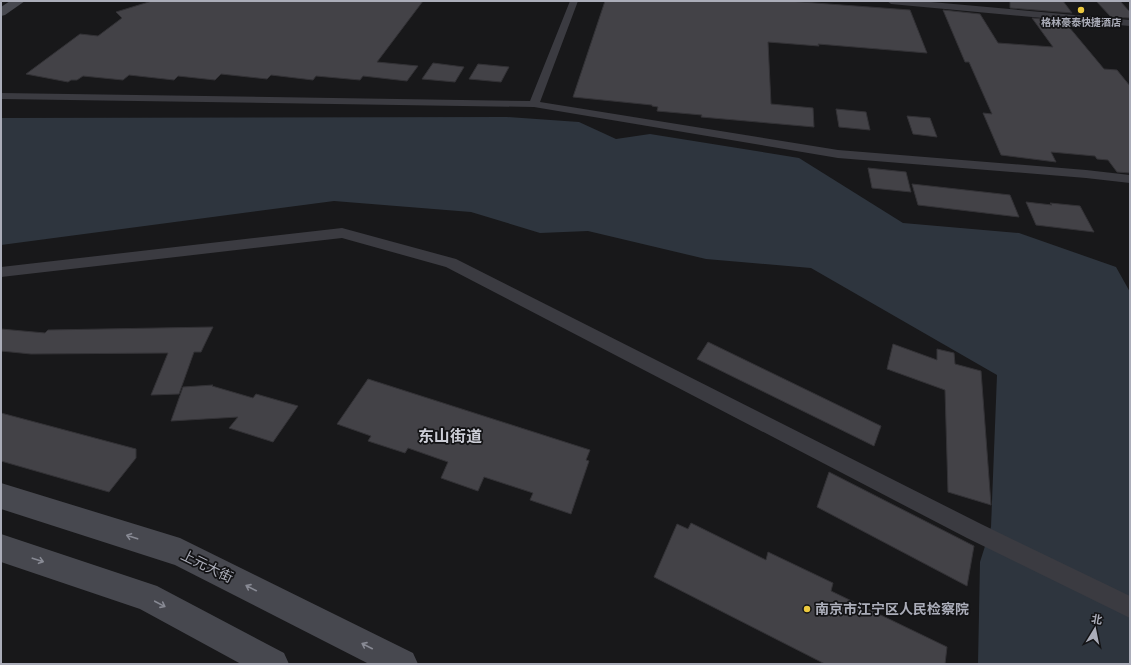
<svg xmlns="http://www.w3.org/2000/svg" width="1131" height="665" font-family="Quicksand,'Noto Sans SC',sans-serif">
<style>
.water{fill:#2e353e}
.building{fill:#434247;stroke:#333236}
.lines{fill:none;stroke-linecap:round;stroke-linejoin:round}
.street{fill:#3b3b41;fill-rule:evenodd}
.secondary{fill:#47484f;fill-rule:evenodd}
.oneway{stroke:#888a94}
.poi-dot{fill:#ecc93e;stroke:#131315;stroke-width:1.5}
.labels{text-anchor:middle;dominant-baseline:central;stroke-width:3.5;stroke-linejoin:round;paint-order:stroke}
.far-poi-label{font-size:10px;font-weight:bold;fill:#abadb9;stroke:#131315}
.near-street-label{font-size:14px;fill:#abadb9;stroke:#131315}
.near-poi-label{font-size:14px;font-weight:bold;fill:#abadb9;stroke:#131315;text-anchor:start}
.district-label{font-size:16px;font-weight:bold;fill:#cccdd6;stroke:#131315}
</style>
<rect width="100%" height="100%" fill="#18181a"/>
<!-- water -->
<path class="water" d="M 507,117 L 579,122 L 616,139 L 650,134 L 799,158 L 903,223 L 1019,233 L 1116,267 L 1130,292 L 1130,664 L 978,664 L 980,562 L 991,527 L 997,375 L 811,268 L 706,259 L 588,231 L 540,233 L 471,212 L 334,201 L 1,245 L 1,118 Z"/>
<!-- building -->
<g class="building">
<path d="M 152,1 L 423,1 L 377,62 L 418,66 L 407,81 L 363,76 L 360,80 L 316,76 L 313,80 L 271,75 L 267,79 L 221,74 L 215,80 L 178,76 L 174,80 L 129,75 L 123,80 L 83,76 L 77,80 L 71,80 L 68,82 L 26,74 L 80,34 L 98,36 L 122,18 L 116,12 Z"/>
<path d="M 605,1 L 788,1 L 910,10 L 927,53 L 818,44 L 819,46 L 768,42 L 771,104 L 813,108 L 814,127 L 701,117 L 702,115 L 657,111 L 658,107 L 652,106 L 652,105 L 573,97 Z"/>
<path d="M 1010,1 L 1063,1 L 1072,13 L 1010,8 Z"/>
<path d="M 1096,1 L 1120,1 L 1130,12 L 1130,18 L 1111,17 Z"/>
<path d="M 943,10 L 980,14 L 998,43 L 1053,47 L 1032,18 L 1064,21 L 1104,69 L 1117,70 L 1130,86 L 1130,173 L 1117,172 L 1108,160 L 1097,159 L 1095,156 L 1051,152 L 1056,162 L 1001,155 L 983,113 L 992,114 L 969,62 L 965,62 Z"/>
<path d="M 433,63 L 464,67 L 455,82 L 422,79 Z"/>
<path d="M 478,64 L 509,67 L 501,82 L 469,79 Z"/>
<path d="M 836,109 L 866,112 L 870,130 L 839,127 Z"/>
<path d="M 907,116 L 930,118 L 937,137 L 913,134 Z"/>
<path d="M 868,168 L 906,172 L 911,192 L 872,188 Z"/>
<path d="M 912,184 L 1010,195 L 1019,217 L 918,205 Z"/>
<path d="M 1026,202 L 1052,205 L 1050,203 L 1080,206 L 1094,232 L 1036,225 Z"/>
<path d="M 213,327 L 201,352 L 194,352 L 179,394 L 151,395 L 168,353 L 31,354 L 1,351 L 1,329 L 45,333 L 48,330 Z"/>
<path d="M 708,342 L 881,426 L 874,446 L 697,359 Z"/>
<path d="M 893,344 L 937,360 L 937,349 L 954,353 L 955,364 L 981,371 L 991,505 L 948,492 L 945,390 L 887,369 Z"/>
<path d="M 368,379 L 590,450 L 586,460 L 589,461 L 571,514 L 530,500 L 533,493 L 484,477 L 478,491 L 441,478 L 448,462 L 408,448 L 405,453 L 368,441 L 371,436 L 337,424 Z"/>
<path d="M 213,385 L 212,386 L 253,398 L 256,394 L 298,406 L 273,442 L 229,428 L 238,417 L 171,421 L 183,387 Z"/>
<path d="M 1,413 L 136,449 L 136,458 L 109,492 L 1,461 Z"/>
<path d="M 829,472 L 974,546 L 967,586 L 817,507 Z"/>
<path d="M 691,523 L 766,560 L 768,552 L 833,583 L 831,591 L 947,647 L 945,664 L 825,664 L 654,577 L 677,524 L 688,529 Z"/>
</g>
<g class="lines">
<!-- street -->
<g class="street">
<path d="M 570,1 L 578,1 L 540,102 L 838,150 L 1086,170 L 1130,175 L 1130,183 L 1086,178 L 838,158 L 534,107 L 1,99 L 1,93 L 530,101 Z"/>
<path d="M 887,1 L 920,1 L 1130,20 L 1130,26 L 891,4 Z"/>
<path d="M 342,228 L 456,259 L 981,524 L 1130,596 L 1130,618 L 967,538 L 446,267 L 342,238 L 1,277 L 1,267 Z"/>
</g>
<!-- secondary -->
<g class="secondary">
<path d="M 10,1 L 25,1 L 5,15 L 1,16 L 1,7 Z"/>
<path d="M 1,483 L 180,538 L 413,653 L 418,664 L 369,664 L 175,565 L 1,509 Z"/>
<path d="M 1,534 L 157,586 L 284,653 L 289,664 L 241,664 L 140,609 L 1,562 Z"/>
</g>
</g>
<!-- one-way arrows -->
<defs><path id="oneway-shaft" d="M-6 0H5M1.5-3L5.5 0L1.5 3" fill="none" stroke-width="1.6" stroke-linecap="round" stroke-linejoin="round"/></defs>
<g class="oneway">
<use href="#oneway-shaft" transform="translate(132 537) rotate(-162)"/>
<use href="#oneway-shaft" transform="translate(38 560) rotate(18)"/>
<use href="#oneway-shaft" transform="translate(251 588) rotate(-153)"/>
<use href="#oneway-shaft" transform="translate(160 604) rotate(28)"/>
<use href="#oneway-shaft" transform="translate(367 646) rotate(-153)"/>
</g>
<!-- markers -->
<g class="poi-dot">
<circle cx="1081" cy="10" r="4"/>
<circle cx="807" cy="609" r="4"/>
</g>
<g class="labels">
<!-- far-poi labels -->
<g class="far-poi-label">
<text x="1081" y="22">格林豪泰快捷酒店</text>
</g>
<!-- near-street labels -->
<g class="near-street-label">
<text transform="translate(207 566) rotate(26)">上元大街</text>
</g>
<!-- near-poi labels -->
<g class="near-poi-label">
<text x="815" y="609">南京市江宁区人民检察院</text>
</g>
<!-- district labels -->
<g class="district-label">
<text x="450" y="436">东山街道</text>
</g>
</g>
<!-- border -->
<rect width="1131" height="665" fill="none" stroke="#abadb9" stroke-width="4"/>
<!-- north arrow -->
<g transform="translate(1095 629) rotate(10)" stroke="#131315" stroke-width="3" paint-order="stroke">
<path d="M0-3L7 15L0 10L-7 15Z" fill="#abadb9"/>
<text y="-6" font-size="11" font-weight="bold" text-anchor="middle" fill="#abadb9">北</text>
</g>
</svg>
